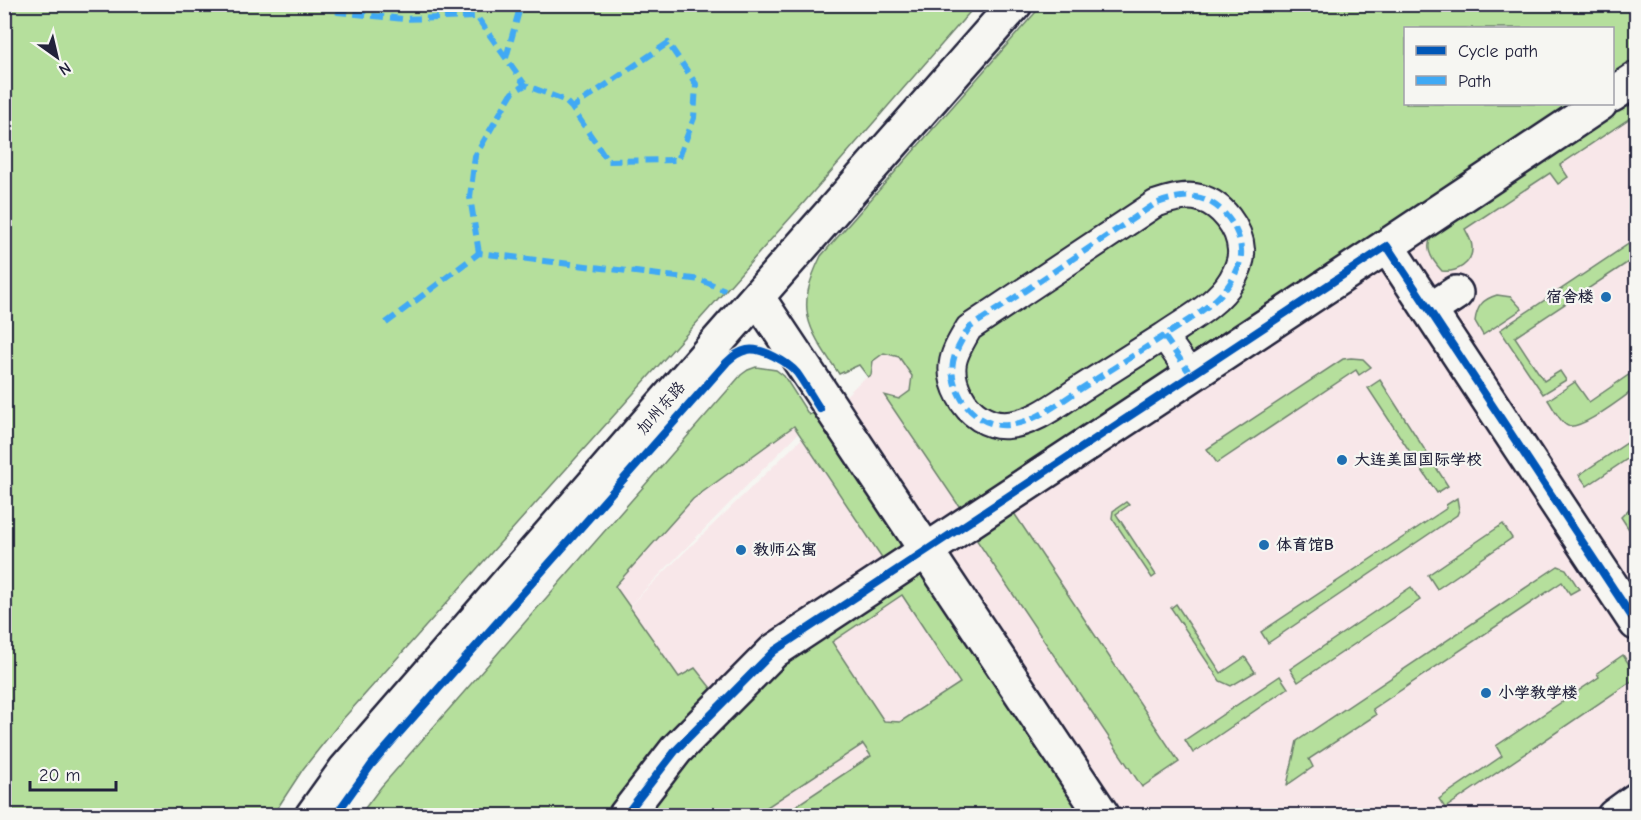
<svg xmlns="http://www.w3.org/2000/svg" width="1641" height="820" font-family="'Comic Neue','LXGW WenKai TC',sans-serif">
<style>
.built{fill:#f8e7e9}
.green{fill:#b5df9c;stroke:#6c806c;stroke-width:1.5;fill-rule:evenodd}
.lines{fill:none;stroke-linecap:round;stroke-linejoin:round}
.pedestrian-casing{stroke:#22223b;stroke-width:30}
.minor-casing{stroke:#22223b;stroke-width:38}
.tertiary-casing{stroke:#22223b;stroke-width:38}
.pedestrian{stroke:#f6f6f2;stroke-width:26}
.minor{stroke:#f6f6f2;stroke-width:33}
.tertiary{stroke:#f6f6f2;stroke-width:33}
.quiet{stroke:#3fa9f5;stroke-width:6;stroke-dasharray:12 6;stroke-linecap:butt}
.cycleway-casing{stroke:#f6f6f2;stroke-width:11}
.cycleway{stroke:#0057b8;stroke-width:8}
.poi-dot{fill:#1f6fb2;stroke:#f6f6f2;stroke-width:2}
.labels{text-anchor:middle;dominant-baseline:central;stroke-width:4.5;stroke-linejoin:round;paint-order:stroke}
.poi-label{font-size:16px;font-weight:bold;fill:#22223b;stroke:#f6f6f2;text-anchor:start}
.street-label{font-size:16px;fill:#22223b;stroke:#f6f6f2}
</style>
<rect width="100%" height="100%" fill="#f6f6f2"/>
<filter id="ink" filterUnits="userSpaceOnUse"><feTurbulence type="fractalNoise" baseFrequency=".0167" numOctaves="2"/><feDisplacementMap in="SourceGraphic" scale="12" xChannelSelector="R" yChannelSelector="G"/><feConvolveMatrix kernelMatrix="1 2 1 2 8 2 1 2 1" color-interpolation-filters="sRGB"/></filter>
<g filter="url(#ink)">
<!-- built -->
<path class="built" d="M 1636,68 L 1636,815 L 406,816 L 761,412 L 794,425 L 828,403 L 621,614 L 861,381 L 871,375 L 873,361 L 884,353 L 899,356 L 997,494 Z"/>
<!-- green -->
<g class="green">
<path d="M 5,4 L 976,4 L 976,5 L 800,207 L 342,720 L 303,769 L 273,815 L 5,816 Z"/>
<path d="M 1042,5 L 1636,5 L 1636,68 L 1613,84 L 1612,28 L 1406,28 L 1406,104 L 1583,104 L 965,515 L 884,395 L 899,399 L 910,391 L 912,376 L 899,357 L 884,353 L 873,361 L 871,375 L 868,377 L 859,365 L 839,374 C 808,328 794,311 821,256 Z"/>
<path d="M 1636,96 L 1636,114 L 1560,165 L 1568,177 L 1558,184 L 1550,173 L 1465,229 C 1468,235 1472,241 1472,247 C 1473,264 1456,273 1442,271 C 1430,258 1423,246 1435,231 Z"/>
<path d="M 1636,239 L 1636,257 L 1515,337 L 1544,381 L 1560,371 L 1566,380 L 1543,394 L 1500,330 Z"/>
<path d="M 1497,295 L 1511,297 L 1522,309 L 1483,335 L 1475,321 C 1477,306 1483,299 1497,295 Z"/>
<path d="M 1351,358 L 1363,359 L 1371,367 L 1359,375 L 1356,370 L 1217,463 L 1207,449 L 1343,359 Z"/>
<path d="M 756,367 L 776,370 L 784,376 L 809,415 L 813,413 L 900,541 L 900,548 L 887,565 L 794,426 L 693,499 L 615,586 L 679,677 L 695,668 L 714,692 L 610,815 L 359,816 L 381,787 L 741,375 L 748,370 Z"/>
<path d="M 1636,370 L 1636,388 C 1624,397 1582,430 1568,426 C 1560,423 1553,407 1548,400 L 1575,382 L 1589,402 Z"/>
<path d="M 1380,380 L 1448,486 L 1437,493 L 1368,388 Z"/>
<path d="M 1636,437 L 1636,453 L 1587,486 L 1579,475 Z"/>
<path d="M 1457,498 L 1459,510 L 1457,515 L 1268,643 L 1261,632 L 1447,508 L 1446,505 Z"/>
<path d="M 1126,502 L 1129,505 L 1116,514 L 1156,575 L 1152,578 L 1112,518 L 1113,511 Z"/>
<path d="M 1636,502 L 1636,540 L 1621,517 Z"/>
<path d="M 1014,513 L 1179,762 L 1142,787 L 976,539 Z"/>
<path d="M 1503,524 L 1512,538 L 1437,589 L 1428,575 Z"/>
<path d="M 1558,566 L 1566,569 L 1579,589 L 1570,594 L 1562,582 L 1373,709 L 1376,715 L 1309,759 L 1313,767 L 1287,785 L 1297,741 Z"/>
<path d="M 919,569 L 1085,815 L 782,815 L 871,756 L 863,744 L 755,815 L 637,816 L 781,660 ZM 902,595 L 960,683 L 900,722 L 884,721 L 832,642 Z"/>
<path d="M 1411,587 L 1420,600 L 1298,682 L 1290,669 Z"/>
<path d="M 1176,604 L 1221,673 L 1245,657 L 1255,672 L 1231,686 L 1220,681 L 1171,608 Z"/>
<path d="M 1623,655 L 1636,675 L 1636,678 L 1445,808 L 1439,799 L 1502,756 L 1496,746 L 1599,677 L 1597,673 Z"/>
<path d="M 1280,676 L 1288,688 L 1193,753 L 1185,740 Z"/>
</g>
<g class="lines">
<!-- pedestrian casing -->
<g class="pedestrian-casing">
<path id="pedestrian" d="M 1164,336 C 1137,353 1109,371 1082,388 C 1060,402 1035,423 1008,425 C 988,427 969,414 960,396 C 945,368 954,353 969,328 L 1155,204 C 1169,199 1186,194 1200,198 C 1222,204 1240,228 1241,250 C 1242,261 1237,271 1232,280 C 1217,305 1187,320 1164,336 L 1191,375"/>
</g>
<!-- minor casing -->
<g class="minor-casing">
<g id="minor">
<path d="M 1612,95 L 1636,79"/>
<path d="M 1387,246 L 1600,104"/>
<path d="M 758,298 L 1103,816"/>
<path d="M 1430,310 L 1456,293"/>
<path d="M 625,816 L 676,750 L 774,651 L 1387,246 L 1636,623"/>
<path d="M 1614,816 L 1636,800"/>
</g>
</g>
<!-- tertiary casing -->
<g class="tertiary-casing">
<path id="tertiary" d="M 312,816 L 345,770 L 712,348 L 1015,4"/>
</g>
<!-- pedestrian -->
<use href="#pedestrian" class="pedestrian"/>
<!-- minor -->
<use href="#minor" class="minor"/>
<!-- tertiary -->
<use href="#tertiary" class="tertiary"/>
<!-- quiet -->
<g class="quiet">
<path d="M 320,4 L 338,12 L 403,19 L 477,17 L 525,85 L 564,100 L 572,108 L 608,161 L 678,160 L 694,118 L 696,84 L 668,43 L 572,108"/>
<path d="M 506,58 L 521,4"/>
<path d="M 479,253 L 470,197 L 475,156 L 512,93 L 525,85"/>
<path d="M 386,323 L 479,253 L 701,280 L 725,290"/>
<path d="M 1164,336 C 1137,353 1109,371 1082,388 C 1060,402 1035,423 1008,425 C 988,427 969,414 960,396 C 945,368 954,353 969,328 L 1155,204 C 1169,199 1186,194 1200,198 C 1222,204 1240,228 1241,250 C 1242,261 1237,271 1232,280 C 1217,305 1187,320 1164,336 L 1191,375"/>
</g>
<!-- cycleway casing -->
<g class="cycleway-casing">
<g id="cycleway">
<path d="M 335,816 L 372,764 L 727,362 C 733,356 738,352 747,350 C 761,347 788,362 797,373 C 805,384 812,397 820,409"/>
<path d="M 625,816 L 676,750 L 774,651 L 1387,246 L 1636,623"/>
</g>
</g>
<!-- cycleway -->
<use href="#cycleway" class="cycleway"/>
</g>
</g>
<!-- markers -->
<g class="poi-dot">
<circle cx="1606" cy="297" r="6"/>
<circle cx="1342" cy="460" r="6"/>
<circle cx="1264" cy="545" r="6"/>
<circle cx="741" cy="550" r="6"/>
<circle cx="1486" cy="693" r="6"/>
</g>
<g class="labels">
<!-- poi labels -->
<g class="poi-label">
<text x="1594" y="297" text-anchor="end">宿舍楼</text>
<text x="1354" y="460">大连美国国际学校</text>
<text x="1276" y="545">体育馆B</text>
<text x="753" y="550">教师公寓</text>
<text x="1498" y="693">小学教学楼</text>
</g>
<!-- street labels -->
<g class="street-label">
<text transform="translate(661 408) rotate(-49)">加州东路</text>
</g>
</g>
<!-- margin -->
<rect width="1641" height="820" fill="none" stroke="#f6f6f2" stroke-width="24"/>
<rect x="12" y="12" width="1617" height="796" fill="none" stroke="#22223b" stroke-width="2" filter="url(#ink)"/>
<!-- legend -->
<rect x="1404" y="27" width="210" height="78" fill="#f6f6f2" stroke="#a1a1a9" stroke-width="1.5"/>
<rect x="1416" y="46" width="30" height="9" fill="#0057b8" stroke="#a1a1a9" stroke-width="1.5"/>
<text x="1458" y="57" font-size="18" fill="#22223b">Cycle path</text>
<rect x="1416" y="76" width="30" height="9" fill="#3fa9f5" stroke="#a1a1a9" stroke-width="1.5"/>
<text x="1458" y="87" font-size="18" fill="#22223b">Path</text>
<!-- north arrow -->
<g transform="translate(57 57) rotate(146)" stroke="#f6f6f2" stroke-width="4.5" paint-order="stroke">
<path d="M0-4.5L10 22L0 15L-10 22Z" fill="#22223b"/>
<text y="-9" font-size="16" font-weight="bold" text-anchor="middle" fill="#22223b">N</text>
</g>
<!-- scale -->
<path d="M30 781v9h86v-9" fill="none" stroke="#22223b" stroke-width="3"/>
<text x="39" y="781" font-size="18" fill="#22223b" stroke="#f6f6f2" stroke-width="4.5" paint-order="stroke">20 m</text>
</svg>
